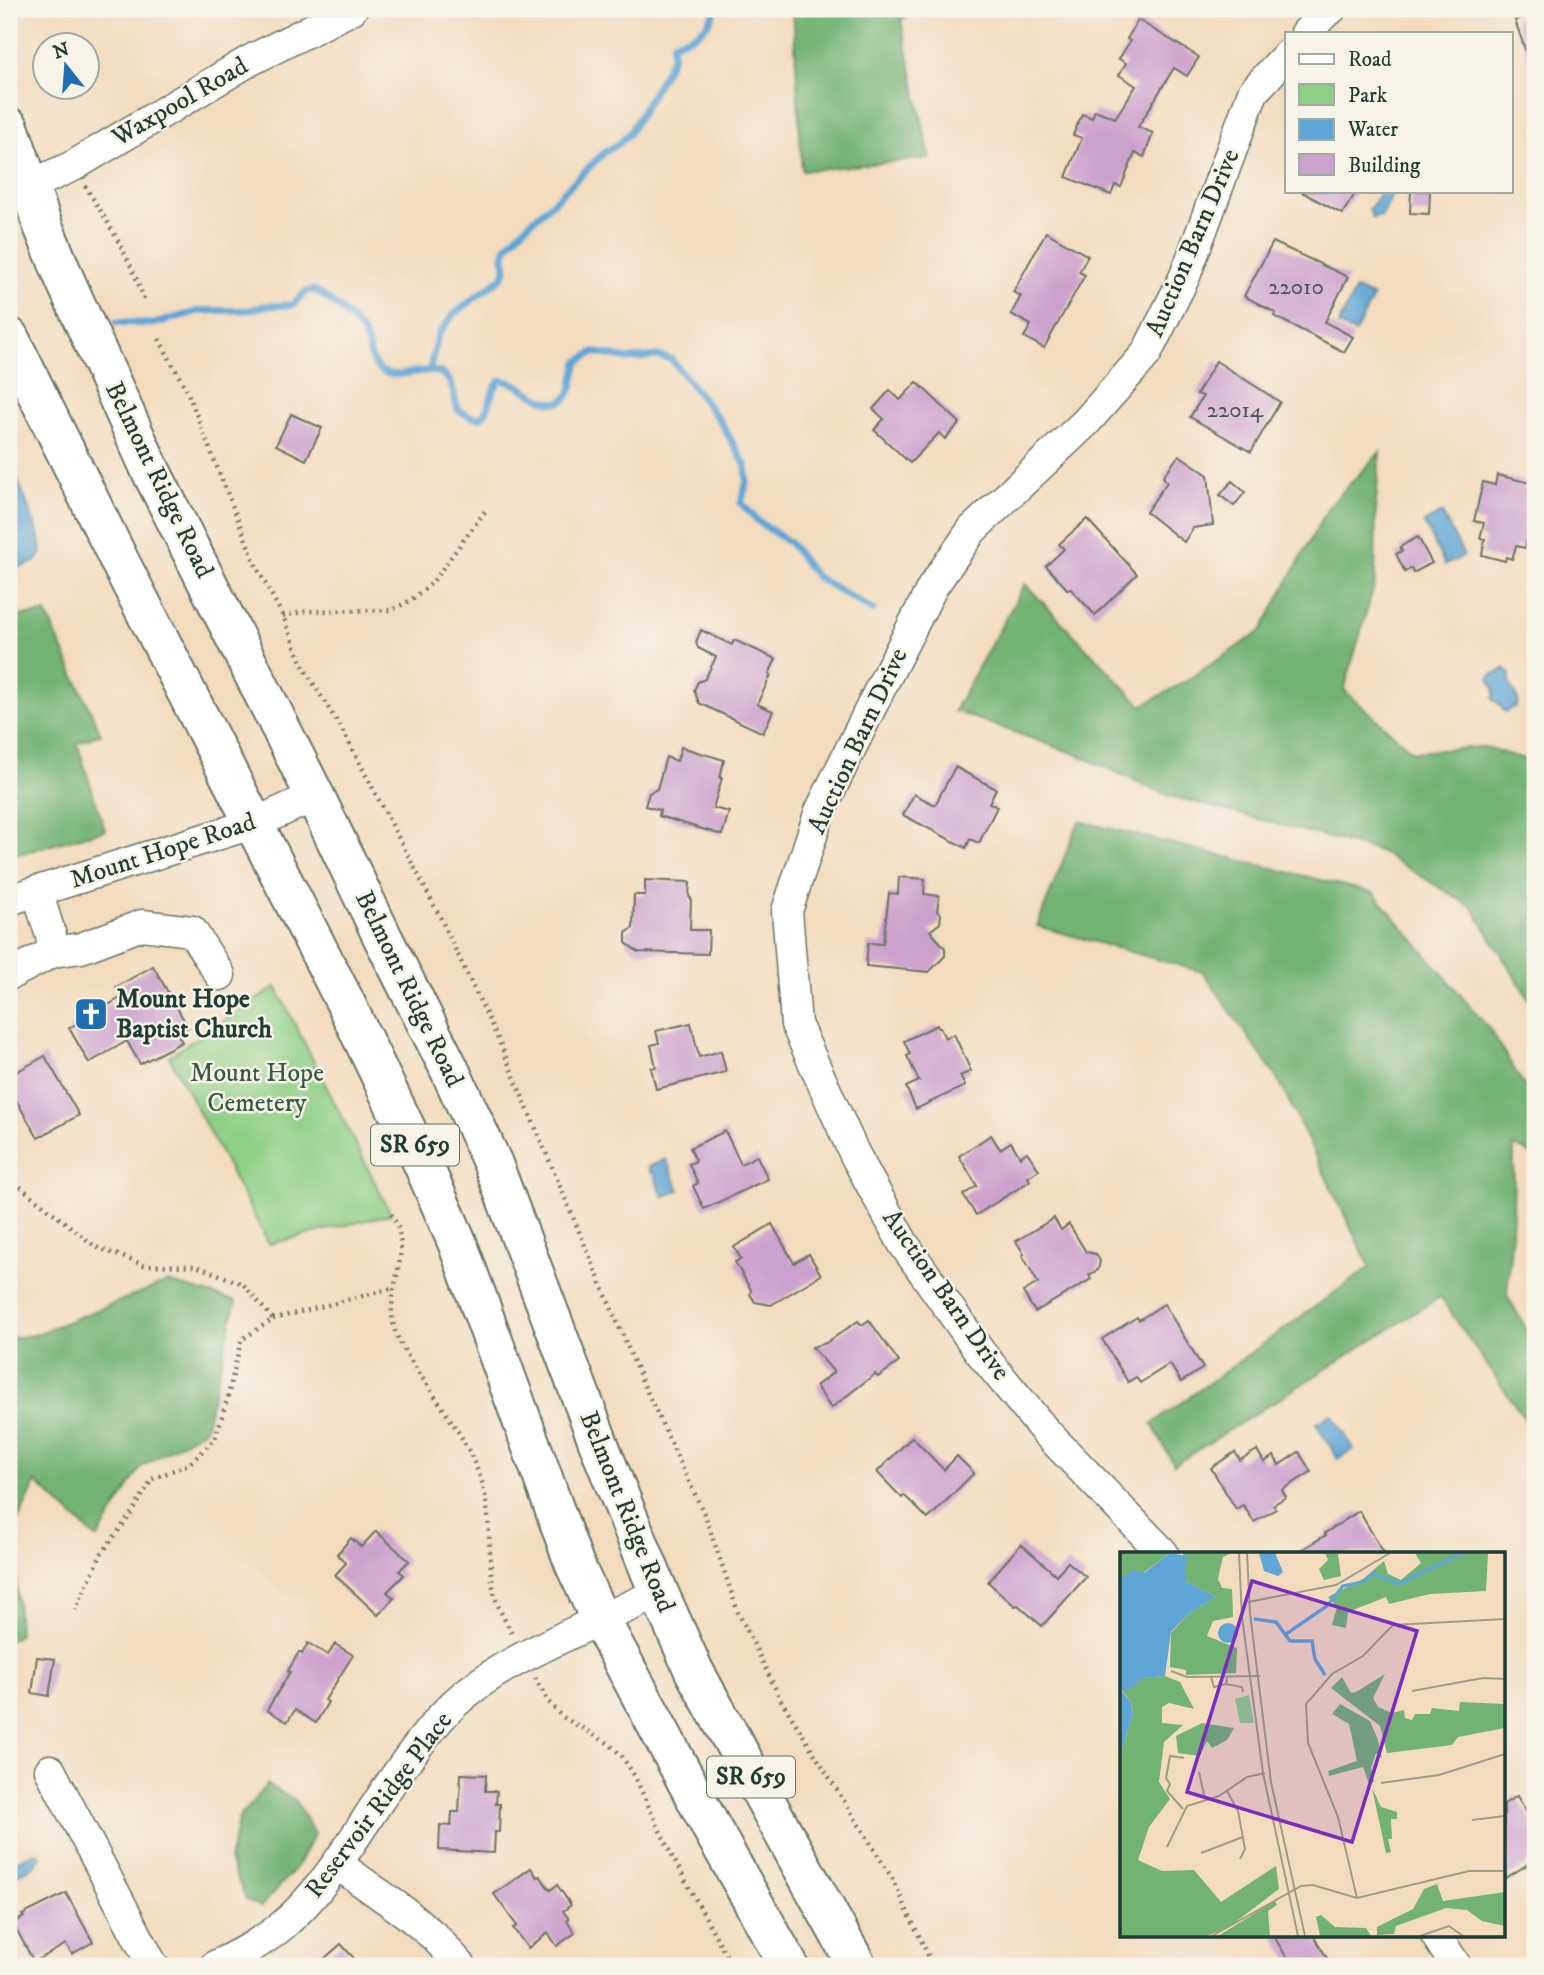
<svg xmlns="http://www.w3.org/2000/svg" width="1544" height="1975" font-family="'IM FELL DW Pica',serif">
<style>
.green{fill:#8ecf86;stroke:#56865d;stroke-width:2}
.forest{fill:#72b273;stroke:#487854;stroke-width:2}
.water{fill:#5fa5d5;stroke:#3f7184;stroke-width:2}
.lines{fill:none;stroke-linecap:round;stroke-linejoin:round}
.stream{stroke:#5fa5d5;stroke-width:7}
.building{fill:#cda1ce}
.minor-casing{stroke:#697464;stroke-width:33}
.major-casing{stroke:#697464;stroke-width:42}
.path{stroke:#697464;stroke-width:4.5;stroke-dasharray:2 5;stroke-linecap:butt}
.minor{stroke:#fff;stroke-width:30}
.major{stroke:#fff;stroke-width:38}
.labels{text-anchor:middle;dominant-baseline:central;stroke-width:5;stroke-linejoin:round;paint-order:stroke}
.number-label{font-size:23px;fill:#4a565a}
.shield{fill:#f7f3e8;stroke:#60746a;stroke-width:2}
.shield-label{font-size:24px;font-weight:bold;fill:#1f3d34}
.street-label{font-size:26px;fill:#1f3d34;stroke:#f7f3e8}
.poi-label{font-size:26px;font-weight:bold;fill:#1f3d34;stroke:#f7f3e8;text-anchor:start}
.park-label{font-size:26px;fill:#355a44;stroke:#f7f3e8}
.inset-river{fill:none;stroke:#5fa5d5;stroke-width:3.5}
.inset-road{fill:none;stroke:#9e9c87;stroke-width:2}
.view{fill:#7b2cbf;fill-opacity:0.15;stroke:#7b2cbf;stroke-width:3.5}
.inset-edge{fill:none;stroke:#1f3d34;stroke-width:3.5}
</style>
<rect width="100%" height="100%" fill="#f7f3e8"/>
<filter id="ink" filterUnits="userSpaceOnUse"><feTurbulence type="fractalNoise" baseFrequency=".0143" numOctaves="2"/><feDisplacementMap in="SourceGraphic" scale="14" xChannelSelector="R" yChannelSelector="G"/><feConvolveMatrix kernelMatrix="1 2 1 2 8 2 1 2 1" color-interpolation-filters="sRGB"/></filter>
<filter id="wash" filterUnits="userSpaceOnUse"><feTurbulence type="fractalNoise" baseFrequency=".00686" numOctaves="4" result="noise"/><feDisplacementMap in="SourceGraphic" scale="28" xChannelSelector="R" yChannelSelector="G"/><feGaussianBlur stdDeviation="1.57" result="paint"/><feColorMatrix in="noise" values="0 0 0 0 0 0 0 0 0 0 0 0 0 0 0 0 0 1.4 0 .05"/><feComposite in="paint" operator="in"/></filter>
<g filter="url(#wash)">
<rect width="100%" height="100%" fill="#f3dbbe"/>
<!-- green -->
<path class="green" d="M 276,987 L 391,1214 L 269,1244 L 169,1056 Z"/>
<!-- forest -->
<g class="forest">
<path d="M 793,9 L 916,9 L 901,20 L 930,158 L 802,171 Z"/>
<path d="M 1380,452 L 1376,502 L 1375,582 L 1344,690 L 1413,752 L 1483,747 L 1535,762 L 1535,1009 L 1472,907 L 1379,851 L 1167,795 L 1076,754 L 954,711 L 1025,584 L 1142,706 L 1186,681 L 1261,631 L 1329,506 Z"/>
<path d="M 46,613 L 101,734 L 77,743 L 105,830 L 9,857 L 9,617 Z"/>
<path d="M 1079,821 L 1374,893 L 1491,1031 L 1535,1103 L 1535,1155 L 1514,1146 L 1513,1216 L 1507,1295 L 1535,1344 L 1535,1434 L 1440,1297 L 1174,1465 L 1152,1424 L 1370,1267 L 1279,1081 L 1203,972 L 1037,926 Z"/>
<path d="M 167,1282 L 236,1301 L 205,1429 L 141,1467 L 97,1539 L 36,1482 L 14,1529 L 19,1635 L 9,1640 L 9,1338 L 34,1335 Z"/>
<path d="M 267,1784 L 296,1801 L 314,1834 L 296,1868 L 261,1907 L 246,1899 L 229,1860 L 239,1818 Z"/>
</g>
<!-- water -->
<g class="water">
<path d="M 1380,191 L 1392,191 L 1393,193 L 1382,216 L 1372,218 L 1369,209 L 1376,201 Z"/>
<path d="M 1356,289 L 1373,297 L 1355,333 L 1338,325 Z"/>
<path d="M 9,456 L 39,536 L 41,555 L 35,562 L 9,571 Z"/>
<path d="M 1442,513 L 1464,556 L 1445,565 L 1424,523 Z"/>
<path d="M 1505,668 L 1510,674 L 1510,685 L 1518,700 L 1516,707 L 1510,709 L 1508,712 L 1504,711 L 1499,704 L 1493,700 L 1495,690 L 1489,679 L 1492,674 L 1498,673 Z"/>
<path d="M 666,1159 L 679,1190 L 663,1197 L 653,1172 L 651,1173 L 648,1167 Z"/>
<path d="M 1332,1414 L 1354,1449 L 1338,1459 L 1316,1423 Z"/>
<path d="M 37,1852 L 41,1857 L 36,1861 L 37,1864 L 9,1879 L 9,1864 L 33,1853 Z"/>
</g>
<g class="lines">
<!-- stream -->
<g class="stream">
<path d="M 117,322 L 153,324 L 199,311 L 250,310 L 265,306 L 293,305 L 305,292 L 315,290 C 332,302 351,316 363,333 C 371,345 368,363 381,371 C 402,383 431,359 448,379 C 454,387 455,401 458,410 L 469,416 L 480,418 C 493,408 488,391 501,380 C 507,382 512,382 517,385 C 532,393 560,417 571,390 C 574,381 575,371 578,362 L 594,352 L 628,359 L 657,356 L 671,359 L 720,421 L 746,466 L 747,481 L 741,503 L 759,522 L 790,543 L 815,576 L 873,610"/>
<path d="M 430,369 L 438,335 L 453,315 L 502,277 L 506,270 L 504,257 L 507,246 L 524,228 L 549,206 L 606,151 L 620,143 L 630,132 L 666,70 L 672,57 L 673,43 C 697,35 705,33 716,9"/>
</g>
</g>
<g id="blocks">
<!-- building -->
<g class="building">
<path d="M 1535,13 L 1535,69 L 1532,70 L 1515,20 Z"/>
<path d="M 1138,20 L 1199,57 L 1187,76 L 1174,68 L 1138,127 L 1153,133 L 1144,157 L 1135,153 L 1121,187 L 1115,185 L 1111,195 L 1066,177 L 1082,138 L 1073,135 L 1082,114 L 1092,118 L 1095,110 L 1115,118 L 1136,86 L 1119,75 L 1126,63 L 1119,59 L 1130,41 L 1127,39 Z"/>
<path d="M 1300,191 L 1357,191 L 1342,214 Z"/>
<path d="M 1411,191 L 1430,191 L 1429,214 L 1410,213 Z"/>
<path d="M 1046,232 L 1088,256 L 1079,272 L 1085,275 L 1044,348 L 1024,337 L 1031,325 L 1011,314 L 1021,296 L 1013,292 Z"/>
<path d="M 1273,242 L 1348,277 L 1325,322 L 1353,337 L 1344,352 L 1274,316 L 1276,313 L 1244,296 Z"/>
<path d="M 1216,361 L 1280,402 L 1251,452 L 1190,417 L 1203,396 L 1197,394 Z"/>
<path d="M 917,382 L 960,423 L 945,439 L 939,433 L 910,463 L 874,430 L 884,419 L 873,409 L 890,390 L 900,400 Z"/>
<path d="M 291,414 L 322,428 L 306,460 L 276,445 Z"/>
<path d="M 1179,455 L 1208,475 L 1213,525 L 1193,528 L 1184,542 L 1146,512 L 1167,482 L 1163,477 Z"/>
<path d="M 1497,475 L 1535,484 L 1535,523 L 1531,522 L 1525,548 L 1516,546 L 1512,559 L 1506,557 L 1505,561 L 1482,555 L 1485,539 L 1480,538 L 1484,523 L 1474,521 L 1483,482 L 1495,485 Z"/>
<path d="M 1232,481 L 1245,492 L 1234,506 L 1220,495 Z"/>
<path d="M 1087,519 L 1137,574 L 1095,615 L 1070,588 L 1068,590 L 1046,566 L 1064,549 L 1059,544 Z"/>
<path d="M 1418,537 L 1432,563 L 1413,573 L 1411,568 L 1405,572 L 1396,554 L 1402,551 L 1400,547 Z"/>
<path d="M 701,630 L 732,645 L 734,640 L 776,659 L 769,674 L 771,675 L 757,704 L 773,711 L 763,733 L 699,703 L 694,690 L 698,682 L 705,679 L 716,657 L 698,648 L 696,642 Z"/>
<path d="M 681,747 L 724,760 L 720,778 L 722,778 L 713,808 L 729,812 L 722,835 L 659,816 L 660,810 L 645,806 L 649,793 L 657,789 L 666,757 L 677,761 Z"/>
<path d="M 955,767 L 996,789 L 989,803 L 997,807 L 979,843 L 970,839 L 966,848 L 903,815 L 914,794 L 935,805 Z"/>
<path d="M 899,877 L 925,879 L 924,894 L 939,896 L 937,911 L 941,914 L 940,923 L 930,931 L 945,948 L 945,956 L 929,972 L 866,966 L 868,943 L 883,944 L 889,893 L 898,894 Z"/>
<path d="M 645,880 L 690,882 L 689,897 L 691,898 L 690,930 L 709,930 L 708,954 L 638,952 L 626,943 L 626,933 L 633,928 L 634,895 L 645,895 Z"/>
<path d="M 153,966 L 188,1027 L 177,1033 L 182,1042 L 140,1064 L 127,1041 L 89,1063 L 69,1028 L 122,997 L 116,987 Z"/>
<path d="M 691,1023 L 699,1057 L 721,1051 L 726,1072 L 656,1089 L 651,1068 L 656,1067 L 651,1045 L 659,1043 L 656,1031 Z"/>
<path d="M 937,1025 L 938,1028 L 940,1028 L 945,1038 L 954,1034 L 971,1071 L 960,1076 L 965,1086 L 916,1109 L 906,1087 L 919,1081 L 907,1056 L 910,1054 L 904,1041 Z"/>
<path d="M 45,1056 L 79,1115 L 38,1138 L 9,1088 L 9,1076 Z"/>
<path d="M 725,1131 L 741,1164 L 757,1156 L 768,1179 L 704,1209 L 693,1186 L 698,1183 L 689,1164 L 696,1161 L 690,1148 Z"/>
<path d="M 991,1135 L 1000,1149 L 1011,1142 L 1020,1157 L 1027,1152 L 1039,1170 L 1028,1177 L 1030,1181 L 976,1215 L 963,1195 L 977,1186 L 959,1156 Z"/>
<path d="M 1054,1218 L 1061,1230 L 1069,1224 L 1086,1252 L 1096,1254 L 1100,1261 L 1098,1270 L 1089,1275 L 1091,1279 L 1035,1312 L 1023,1292 L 1038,1283 L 1022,1255 L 1024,1254 L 1016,1241 Z"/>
<path d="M 772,1224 L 794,1263 L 809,1254 L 821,1275 L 771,1305 L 755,1302 L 750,1294 L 751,1290 L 735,1262 L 741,1259 L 734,1247 Z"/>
<path d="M 1164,1304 L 1203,1368 L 1181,1382 L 1170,1364 L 1140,1383 L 1136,1377 L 1128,1382 L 1102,1339 L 1137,1317 L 1139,1320 Z"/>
<path d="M 869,1320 L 899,1362 L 878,1377 L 875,1374 L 831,1408 L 816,1386 L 834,1372 L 812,1347 L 826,1343 L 858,1321 L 862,1325 Z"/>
<path d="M 912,1437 L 944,1470 L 957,1456 L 974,1473 L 928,1519 L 904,1495 L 902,1498 L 877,1472 Z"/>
<path d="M 1257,1450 L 1264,1462 L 1274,1456 L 1279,1465 L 1299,1452 L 1311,1472 L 1282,1490 L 1286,1497 L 1273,1505 L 1276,1509 L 1254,1522 L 1243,1505 L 1236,1509 L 1211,1468 L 1235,1452 L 1240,1460 Z"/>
<path d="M 1359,1511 L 1384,1553 L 1296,1553 L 1326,1535 L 1325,1533 Z"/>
<path d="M 376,1531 L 409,1561 L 399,1571 L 404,1575 L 387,1592 L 394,1598 L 378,1615 L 335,1575 L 346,1563 L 337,1554 L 351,1538 L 361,1547 Z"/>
<path d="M 1021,1544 L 1056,1575 L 1068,1562 L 1086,1577 L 1042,1626 L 1018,1605 L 1015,1606 L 988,1582 Z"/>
<path d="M 308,1643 L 328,1655 L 335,1644 L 353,1655 L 325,1700 L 328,1702 L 316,1723 L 295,1710 L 287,1722 L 267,1710 L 290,1672 L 288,1671 L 299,1652 L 302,1654 Z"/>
<path d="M 37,1657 L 55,1659 L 49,1696 L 32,1693 Z"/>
<path d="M 461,1774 L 486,1775 L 485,1791 L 497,1791 L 496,1804 L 500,1804 L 499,1832 L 495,1832 L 494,1853 L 439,1850 L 440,1825 L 451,1826 L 452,1812 L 459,1812 Z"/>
<path d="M 1517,1796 L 1535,1826 L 1535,1860 L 1504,1879 L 1504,1804 Z"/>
<path d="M 531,1868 L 537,1877 L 540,1876 L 550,1890 L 557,1885 L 571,1905 L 563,1911 L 569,1919 L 567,1921 L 575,1933 L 557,1946 L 548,1933 L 528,1948 L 513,1928 L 517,1926 L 494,1894 Z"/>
<path d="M 66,1893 L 93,1942 L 72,1954 L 66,1944 L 34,1962 L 13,1923 L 24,1917 L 22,1915 Z"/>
<path d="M 1273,1935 L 1313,1935 L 1332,1966 L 1292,1966 Z"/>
<path d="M 341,1944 L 361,1966 L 316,1966 Z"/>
</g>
</g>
</g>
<g filter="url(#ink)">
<use href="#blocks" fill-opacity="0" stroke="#697464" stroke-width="2"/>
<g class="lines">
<!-- minor casing -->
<g class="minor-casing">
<g id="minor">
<path d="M 1306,33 L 1324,14 L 1331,9"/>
<path d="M 9,195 L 73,166 L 249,61 L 352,9"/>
<path d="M 9,900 L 255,823 L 315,796"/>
<path d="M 53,952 L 81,948 L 142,925 L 192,931 L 220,975"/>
<path d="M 9,975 L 53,952 L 51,936 L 37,891"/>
<path d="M 1163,1553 L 1045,1431 L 980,1352 L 903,1243 L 854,1153 L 796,1024 L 787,911 L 820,811 L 880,689 L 933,586 L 972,530 L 1086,422 L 1146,354 L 1185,276 L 1253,92 L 1287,55"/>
<path d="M 50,1770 L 153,1966"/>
<path d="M 337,1864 L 406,1913 L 435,1937 L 461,1966"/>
<path d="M 1436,1935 L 1456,1966"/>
<path d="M 215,1966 C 239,1954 263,1942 283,1925 C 317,1896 341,1858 365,1822 C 388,1786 415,1746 443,1715 C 473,1682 514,1661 553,1642 C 588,1625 623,1609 659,1593"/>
</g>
</g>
<!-- major casing -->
<g class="major-casing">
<g id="major">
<path d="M 9,127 L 43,226 L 65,280 L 150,469 L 315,796 L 383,938 L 447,1064 L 493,1164 L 605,1460 L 659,1593 L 694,1671 L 857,1966"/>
<path d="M 9,337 L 121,564 L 344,1000 L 422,1162 L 457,1242 L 574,1563 L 600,1619 L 711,1827 L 789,1966"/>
</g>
</g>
<!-- path -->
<g class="path">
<path d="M 85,186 C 108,222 130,258 144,299"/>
<path d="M 159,339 L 187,391 L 257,568 L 283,616 L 304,668 L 345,735 L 439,915 L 499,1041 L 642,1381 L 706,1518 L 738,1612 L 781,1700 L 892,1878 L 933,1966"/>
<path d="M 283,616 L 308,611 L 392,610 L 411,600 L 431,584 L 486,510"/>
<path d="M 9,1178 L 96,1247 L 144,1265 L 196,1266 L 243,1284 L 273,1319 L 241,1340 L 227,1400 L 215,1439 L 189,1464 L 152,1479 L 134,1510 L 102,1553 L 75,1610"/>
<path d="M 391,1214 C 415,1250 386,1285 393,1323 C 397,1341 407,1355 417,1370 C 433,1395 456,1425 469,1451 C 474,1462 480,1475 483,1486 C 492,1522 487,1561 495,1597 C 499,1610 507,1624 513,1636"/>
<path d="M 273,1319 L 394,1288"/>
<path d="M 535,1678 L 548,1701 L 561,1716 L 608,1743 L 621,1755 L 634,1775 L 671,1854 L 732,1966"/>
</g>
<!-- minor -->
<use href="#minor" class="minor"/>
<!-- major -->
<use href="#major" class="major"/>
</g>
</g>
<!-- icons -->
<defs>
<g id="church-square" transform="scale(1.75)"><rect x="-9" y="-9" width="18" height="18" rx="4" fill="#1f6fb2" stroke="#f7f3e8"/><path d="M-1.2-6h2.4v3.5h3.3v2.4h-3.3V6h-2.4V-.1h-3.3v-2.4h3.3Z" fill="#fff"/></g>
</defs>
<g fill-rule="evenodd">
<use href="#church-square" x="91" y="1014"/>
</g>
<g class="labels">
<!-- number labels -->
<g class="number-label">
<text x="1296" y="287">22010</text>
<text x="1235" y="410">22014</text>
</g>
<!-- shield labels -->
<g class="shield">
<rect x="371" y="1124.5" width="88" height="41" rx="5"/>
<rect x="707" y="1756.5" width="88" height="41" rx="5"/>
</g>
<g class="shield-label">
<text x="415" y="1145">SR 659</text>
<text x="751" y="1777">SR 659</text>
</g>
<!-- street labels -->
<g class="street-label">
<text transform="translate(180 102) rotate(-30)">Waxpool Road</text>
<text transform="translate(1193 243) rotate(-67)">Auction Barn Drive</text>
<text transform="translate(159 480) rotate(64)">Belmont Ridge Road</text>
<text transform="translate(858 741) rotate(-65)">Auction Barn Drive</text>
<text transform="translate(163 851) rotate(-18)">Mount Hope Road</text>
<text transform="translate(409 989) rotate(64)">Belmont Ridge Road</text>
<text transform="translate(946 1295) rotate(55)">Auction Barn Drive</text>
<text transform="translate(627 1512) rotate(68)">Belmont Ridge Road</text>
<text transform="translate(379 1805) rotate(-53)">Reservoir Ridge Place</text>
</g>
<!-- poi labels -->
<g class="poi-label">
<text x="116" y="999">Mount Hope<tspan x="116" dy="30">Baptist Church</tspan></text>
</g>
<!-- park labels -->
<g class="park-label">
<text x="257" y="1073">Mount Hope<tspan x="257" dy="30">Cemetery</tspan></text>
</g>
</g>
<!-- overview -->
<g transform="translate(1120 1552)">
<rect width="385" height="385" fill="#f3dbbe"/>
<path d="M 129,143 L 134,171 L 120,171 L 115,147 Z" fill="#8ecf86"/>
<path d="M 0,1 L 50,1 L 23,21 L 9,21 L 0,27 ZM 63,1 L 111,1 L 103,5 L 98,27 L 102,36 L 112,37 L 113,65 L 93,69 L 87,84 L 117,96 L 116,121 L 66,123 L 66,118 L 50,115 L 51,81 L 68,62 L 96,45 L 65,29 ZM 205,1 L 218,2 L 221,24 L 204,28 L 199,17 L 208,8 ZM 295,1 L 368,1 L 366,39 L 310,42 L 269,52 L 266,45 L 228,60 L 226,76 L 212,73 L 217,55 L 208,45 L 243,27 L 264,9 L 268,22 L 281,28 L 301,11 ZM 265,122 L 253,146 L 258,155 L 272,161 L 284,158 L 285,166 L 292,168 L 295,162 L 310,162 L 312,156 L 339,159 L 340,150 L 385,152 L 385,176 L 338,185 L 332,193 L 267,201 L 260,174 L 211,136 L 222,125 L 231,141 L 236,140 ZM 45,124 L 60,130 L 74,157 L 49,151 L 42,155 L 42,171 L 63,173 L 44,190 L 39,230 L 50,247 L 29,275 L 18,308 L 42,319 L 74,318 L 101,350 L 156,314 L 159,337 L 109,375 L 87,384 L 0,384 L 0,204 L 13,162 L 11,150 L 0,136 L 23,126 ZM 220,152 L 250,169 L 258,188 L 262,206 L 256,201 L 251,216 L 254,230 L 249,232 L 243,215 L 209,224 L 208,219 L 237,209 L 229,172 L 212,162 ZM 82,171 L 114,176 L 107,188 L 92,196 L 87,189 L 80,204 L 58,201 L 56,184 ZM 252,236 L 261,255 L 277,260 L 277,267 L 271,267 L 272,287 L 268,287 L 271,300 L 266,301 ZM 317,332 L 323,349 L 385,340 L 385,374 L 362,369 L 347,358 L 326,356 L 276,374 L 274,382 L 257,383 L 257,375 L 293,357 L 304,337 ZM 155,349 L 157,353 L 148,359 L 150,384 L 98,384 ZM 201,363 L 215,375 L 246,376 L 251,384 L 200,384 L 196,365 Z" fill="#72b273"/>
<path d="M 50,1 L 67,4 L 65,29 L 96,45 L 68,62 L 51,80 L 45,124 L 23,126 L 10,138 L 0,137 L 0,27 L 13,18 L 24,21 ZM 139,1 L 155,1 L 163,20 L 158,24 L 144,19 ZM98 81a10 10 0 1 1 20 0a10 10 0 1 1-20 0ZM 0,137 L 11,150 L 13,162 L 0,204 Z" fill="#5fa5d5"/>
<path class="inset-river" d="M 134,67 L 156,70 L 170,89 L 192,89 L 195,107 L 205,123M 166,82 L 207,54 L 223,34 L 243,30 L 253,21 L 278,32 L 343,1"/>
<path class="inset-road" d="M 119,1 L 122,65 L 143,221 L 178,384M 127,1 L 130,61 L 151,230 L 185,384M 128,50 L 216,33 L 270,1M 51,119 L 67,125 L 140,124M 91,125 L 94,135 L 106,132 L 107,125M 106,132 L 122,135 L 123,140M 292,139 L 363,126 L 385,127M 79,220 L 85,247M 261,231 L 319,223 L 385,202M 107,239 L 118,259 L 125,297 L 120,307M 63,257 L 47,239 L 50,232 L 46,226 L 50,204 L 64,206M 352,268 L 385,264M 47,295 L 67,254 L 99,244 L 127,225 L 145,221M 81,301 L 123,285M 237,346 L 218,265 L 188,191 L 186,152 L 212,122 L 243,104 L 273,73 L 385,67M 92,384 L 181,334 L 193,333 L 237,346 L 349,319 L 385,319M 300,384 L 329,374 L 343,384"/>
<path class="view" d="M 132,29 L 297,79 L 232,290 L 67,240 Z"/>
<rect width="385" height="385" class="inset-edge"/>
</g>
<!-- margin -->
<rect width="1544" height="1975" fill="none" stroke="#f7f3e8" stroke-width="35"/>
<!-- legend -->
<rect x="1285" y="32" width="228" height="161" fill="#f7f3e8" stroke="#a1aaa0" stroke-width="2"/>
<rect x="1299" y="54" width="35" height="10" fill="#ffffff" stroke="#a1aaa0" stroke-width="2"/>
<text x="1348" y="66" font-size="21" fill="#1f3d34">Road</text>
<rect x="1299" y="84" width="35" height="21" fill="#8ecf86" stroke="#a1aaa0" stroke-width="2"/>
<text x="1348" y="102" font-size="21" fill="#1f3d34">Park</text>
<rect x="1299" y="119" width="35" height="21" fill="#5fa5d5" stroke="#a1aaa0" stroke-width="2"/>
<text x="1348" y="136" font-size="21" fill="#1f3d34">Water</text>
<rect x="1299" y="154" width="35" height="21" fill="#cda1ce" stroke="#a1aaa0" stroke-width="2"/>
<text x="1348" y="172" font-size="21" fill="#1f3d34">Building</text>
<!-- north arrow -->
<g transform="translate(66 66) rotate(343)"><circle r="33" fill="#f7f3e8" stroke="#a1aaa0" stroke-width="2"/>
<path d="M0-5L12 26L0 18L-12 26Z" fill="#1f6fb2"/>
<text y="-10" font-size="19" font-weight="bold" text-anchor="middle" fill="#1f3d34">N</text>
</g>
</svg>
